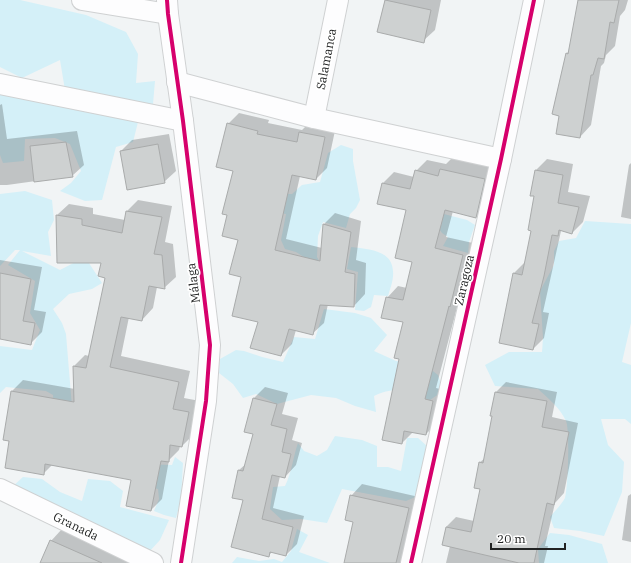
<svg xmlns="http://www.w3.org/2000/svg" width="631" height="563" font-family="'IBM Plex Serif',serif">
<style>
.green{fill:#d4f0f8}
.shadow{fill:#0003}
.building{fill:#ced1d1;stroke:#a9abab}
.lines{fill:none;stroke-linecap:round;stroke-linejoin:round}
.street-casing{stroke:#cfd1d2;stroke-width:22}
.street{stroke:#fdfdfe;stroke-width:20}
.cycleway-casing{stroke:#fff;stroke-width:6}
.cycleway{stroke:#d6006c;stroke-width:4}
.labels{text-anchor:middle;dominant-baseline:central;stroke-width:3.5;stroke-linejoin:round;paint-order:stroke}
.street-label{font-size:12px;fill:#212323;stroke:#fff}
</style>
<rect width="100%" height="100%" fill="#f1f4f5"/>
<!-- green -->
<g class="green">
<path d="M 0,0 L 20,0 L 86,15 L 126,32 L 138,54 L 136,83 L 155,81 L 153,104 L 124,99 L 76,92 L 139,118 L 133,142 L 116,147 L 102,200 L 85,201 L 60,191 L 71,183 L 81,171 L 70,144 L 55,138 L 25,139 L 24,161 L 3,163 L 0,155 L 0,87 L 65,90 L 60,60 L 22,78 L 0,67 Z"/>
<path d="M 341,145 L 353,149 L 353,161 L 360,200 L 356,208 L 350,214 L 346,228 L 323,222 L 318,236 L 317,257 L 324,270 L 296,252 L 285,249 L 281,240 L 286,214 L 279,213 L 276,194 L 292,194 L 302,185 L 320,182 L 328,153 Z"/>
<path d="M 25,191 L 52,200 L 54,220 L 48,232 L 51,256 L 22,251 L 60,270 L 85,257 L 102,283 L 92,289 L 69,294 L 53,309 L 62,323 L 66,334 L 72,407 L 54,411 L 53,395 L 46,391 L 6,387 L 0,393 L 0,346 L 32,350 L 40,330 L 30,313 L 35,281 L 8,265 L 20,250 L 15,250 L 0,266 L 0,194 Z"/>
<path d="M 440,213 L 467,220 L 475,225 L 469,242 L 468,253 L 443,246 L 448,237 L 442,233 L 437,226 Z"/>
<path d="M 585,221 L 631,224 L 631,323 L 622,362 L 631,365 L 631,424 L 625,419 L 601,419 L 608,445 L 624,462 L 622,492 L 604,536 L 580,531 L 554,528 L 550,517 C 554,512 562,504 565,498 C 568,488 570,430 566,421 C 560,408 548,398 538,389 L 495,386 L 485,365 L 509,352 L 542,352 L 543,338 L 540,291 L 554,265 L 554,251 L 559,241 L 576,238 Z"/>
<path d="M 351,247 C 368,249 392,250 393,271 C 394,279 390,289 388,296 L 374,295 L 371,307 L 364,311 L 355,310 L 358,272 L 347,269 Z"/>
<path d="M 324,309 L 355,313 L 371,318 L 387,335 L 374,351 L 396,361 L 424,364 L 438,375 L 443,391 L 430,400 C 406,392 398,385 374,396 L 376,412 L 355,406 L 336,398 L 311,395 L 277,404 L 256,394 L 243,398 L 233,384 L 219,373 L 220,359 L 236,350 L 244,351 L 262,357 L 283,362 L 294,337 L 315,339 Z"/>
<path d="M 335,436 L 362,440 L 377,446 L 377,467 L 388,467 L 401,471 L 407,438 L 418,438 L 428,447 L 420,495 L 406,501 L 342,489 L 327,523 L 301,519 L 282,520 L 270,509 L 273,487 L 285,486 C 292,472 293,457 298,443 L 304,451 L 317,456 L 327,450 Z"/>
<path d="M 175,457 L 183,463 L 181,499 L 176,518 L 164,515 L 154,511 L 159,499 L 158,489 L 146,486 L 144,464 L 172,465 Z"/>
<path d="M 23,477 L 42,479 L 60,492 L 82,501 L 88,479 L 110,481 L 123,491 L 120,507 L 169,520 L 160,540 L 147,554 L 11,488 Z"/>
<path d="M 297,529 L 308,535 L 299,552 L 330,563 L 232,563 L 237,557 L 259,561 L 274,559 L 282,562 L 291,551 Z"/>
<path d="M 550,533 L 569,535 L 602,544 L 608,563 L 539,563 L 538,549 Z"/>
</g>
<!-- shadow -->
<g class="shadow">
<path d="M 385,0 L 441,0 L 435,30 L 423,41 L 378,31 Z"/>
<path d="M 579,0 L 628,0 L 625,10 L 620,16 L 615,46 L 606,55 L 604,63 L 601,66 L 591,125 L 580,137 L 567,53 L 570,50 Z"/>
<path d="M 2,104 L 7,139 L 77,131 L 84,165 L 72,176 L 7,185 L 0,185 L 0,105 Z"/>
<path d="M 239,113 L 269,120 L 268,123 L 302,130 L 311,121 L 336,126 L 327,168 L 316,179 L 300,176 L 286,239 L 322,248 L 324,224 L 335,213 L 361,221 L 356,260 L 366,263 L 365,294 L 354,306 L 328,304 L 324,323 L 312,334 L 296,330 L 292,344 L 281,355 L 259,321 L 242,277 L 239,239 L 228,214 L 234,170 L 228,124 Z"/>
<path d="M 169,134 L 176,171 L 164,182 L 121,151 L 132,140 Z"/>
<path d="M 452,158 L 495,168 L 487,206 L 476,217 L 453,211 L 446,237 L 473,243 L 461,294 L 460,296 L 436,388 L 444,390 L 437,423 L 426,434 L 413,432 L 402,443 L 404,321 L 387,298 L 398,286 L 407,288 L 413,262 L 407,210 L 383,183 L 394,172 L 414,177 L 416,171 L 427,160 L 446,164 Z"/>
<path d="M 547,159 L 573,164 L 568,192 L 590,196 L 583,222 L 572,233 L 562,230 L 561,231 L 543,312 L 549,313 L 544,338 L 533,349 L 514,273 L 525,262 L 532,230 L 535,195 L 532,195 L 536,170 Z"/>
<path d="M 631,163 L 631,219 L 621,217 L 629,165 Z"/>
<path d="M 138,200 L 172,206 L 165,242 L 173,244 L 176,277 L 164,288 L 157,287 L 153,308 L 142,320 L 129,317 L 121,356 L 190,371 L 184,398 L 200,401 L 193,435 L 182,446 L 180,446 L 179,450 L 169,460 L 162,499 L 151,510 L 132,479 L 53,464 L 43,474 L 11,441 L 12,391 L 23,380 L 75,389 L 74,366 L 85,355 L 89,356 L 106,277 L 103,262 L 57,215 L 69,204 L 93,208 L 93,214 L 125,220 L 127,211 Z"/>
<path d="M 0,260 L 42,267 L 34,310 L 46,312 L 42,332 L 31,343 L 0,338 Z"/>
<path d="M 506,382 L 557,392 L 552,417 L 578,423 L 564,493 L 555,503 L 545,546 L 548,546 L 544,563 L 446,563 L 450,546 L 446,527 L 456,517 L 474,521 L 482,489 L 479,463 L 485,458 L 493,416 L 491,415 L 496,392 Z"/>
<path d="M 265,387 L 288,393 L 282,414 L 298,418 L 292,440 L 302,443 L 296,465 L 285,477 L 280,476 L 273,508 L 304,516 L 297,544 L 286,555 L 272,552 L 269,555 L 244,499 L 239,470 L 247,463 L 254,433 L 254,398 Z"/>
<path d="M 362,484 L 419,497 L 408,563 L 345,563 L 355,521 L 351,496 Z"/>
<path d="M 631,494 L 631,542 L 622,540 L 628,496 Z"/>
<path d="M 62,529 L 136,563 L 41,563 L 51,541 Z"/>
</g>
<!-- building -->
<g class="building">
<path d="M 385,0 L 431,10 L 424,43 L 377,32 Z"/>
<path d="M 578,0 L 619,0 L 614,23 L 610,22 L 604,59 L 598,58 L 593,75 L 591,75 L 580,138 L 556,134 L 559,116 L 552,114 L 566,53 L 568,54 Z"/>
<path d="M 227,123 L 258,131 L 257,134 L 297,142 L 299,132 L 325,137 L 316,180 L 292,175 L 275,250 L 320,261 L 323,224 L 351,232 L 345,272 L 355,274 L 354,307 L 320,305 L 313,335 L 289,329 L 281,356 L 250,348 L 258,322 L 232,316 L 241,277 L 229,274 L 238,240 L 222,236 L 227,215 L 222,214 L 233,171 L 216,167 Z"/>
<path d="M 66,142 L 73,177 L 34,182 L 30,146 Z"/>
<path d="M 158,144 L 165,183 L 127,190 L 120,151 Z"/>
<path d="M 440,169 L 485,179 L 476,218 L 445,210 L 435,248 L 463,255 L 450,307 L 449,306 L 425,399 L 433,401 L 426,435 L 404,431 L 402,444 L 382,440 L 399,359 L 394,358 L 403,322 L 381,318 L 386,297 L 403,300 L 412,262 L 395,258 L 406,210 L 377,204 L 382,183 L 410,189 L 415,170 L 438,176 Z"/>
<path d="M 535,170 L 563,175 L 558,203 L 579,207 L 572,234 L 559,230 L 558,236 L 552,235 L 544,276 L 532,323 L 539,324 L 533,350 L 499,343 L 513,273 L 522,275 L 531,231 L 528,230 L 534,196 L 530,196 Z"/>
<path d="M 126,211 L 162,217 L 154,254 L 162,255 L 165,289 L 149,286 L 142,321 L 121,317 L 110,367 L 179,382 L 173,409 L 189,412 L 182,447 L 170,445 L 169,462 L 161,461 L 151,511 L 126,506 L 131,480 L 45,464 L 44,475 L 5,468 L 9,441 L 3,440 L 11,391 L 74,402 L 73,366 L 86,368 L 105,278 L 98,276 L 101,263 L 57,263 L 56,215 L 82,219 L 82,225 L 122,233 Z"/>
<path d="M 0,273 L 31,279 L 23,321 L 35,323 L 31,345 L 0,339 Z"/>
<path d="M 495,392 L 547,401 L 542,427 L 569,432 L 554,505 L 547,503 L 534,563 L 519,563 L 442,545 L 446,527 L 471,532 L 480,489 L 474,488 L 479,462 L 483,463 L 492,416 L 490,416 Z"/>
<path d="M 253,398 L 277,404 L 271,425 L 287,429 L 282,452 L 291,454 L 285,478 L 272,475 L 262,519 L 293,527 L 286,556 L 270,552 L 269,557 L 231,547 L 243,500 L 232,498 L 238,470 L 243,471 L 253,434 L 244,432 Z"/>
<path d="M 350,495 L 409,508 L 396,563 L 344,563 L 353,522 L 345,520 Z"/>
<path d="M 50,540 L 102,563 L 40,563 Z"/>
</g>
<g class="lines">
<!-- street casing -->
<g class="street-casing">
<g id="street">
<path d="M 82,0 L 168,14"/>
<path d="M 167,0 L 168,14 L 183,121 L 210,345 L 206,401 L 181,563"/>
<path d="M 177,82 L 314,118 L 501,159"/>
<path d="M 0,84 L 183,121"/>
<path d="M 314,118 L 338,0"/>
<path d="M 0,489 L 153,563"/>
<path d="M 411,563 L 501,159 L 534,0"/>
</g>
</g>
<!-- street -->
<use href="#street" class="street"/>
<!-- cycleway casing -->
<g class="cycleway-casing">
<g id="cycleway">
<path d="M 167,0 L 168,14 L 183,121 L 210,345 L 206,401 L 181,563"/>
<path d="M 411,563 L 501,159 L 534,0"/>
</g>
</g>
<!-- cycleway -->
<use href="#cycleway" class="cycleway"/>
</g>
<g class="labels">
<!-- street labels -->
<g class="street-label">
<text transform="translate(326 59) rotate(-79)">Salamanca</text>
<text transform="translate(464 280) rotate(-77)">Zaragoza</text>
<text transform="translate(193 283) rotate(-97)">Málaga</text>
<text transform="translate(76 526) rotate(26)">Granada</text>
</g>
</g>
<!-- scale -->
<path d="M491 543v6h74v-6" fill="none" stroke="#212323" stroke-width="2"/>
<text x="497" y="543" font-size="12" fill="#212323" stroke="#ffffff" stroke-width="3" paint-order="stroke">20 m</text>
</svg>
